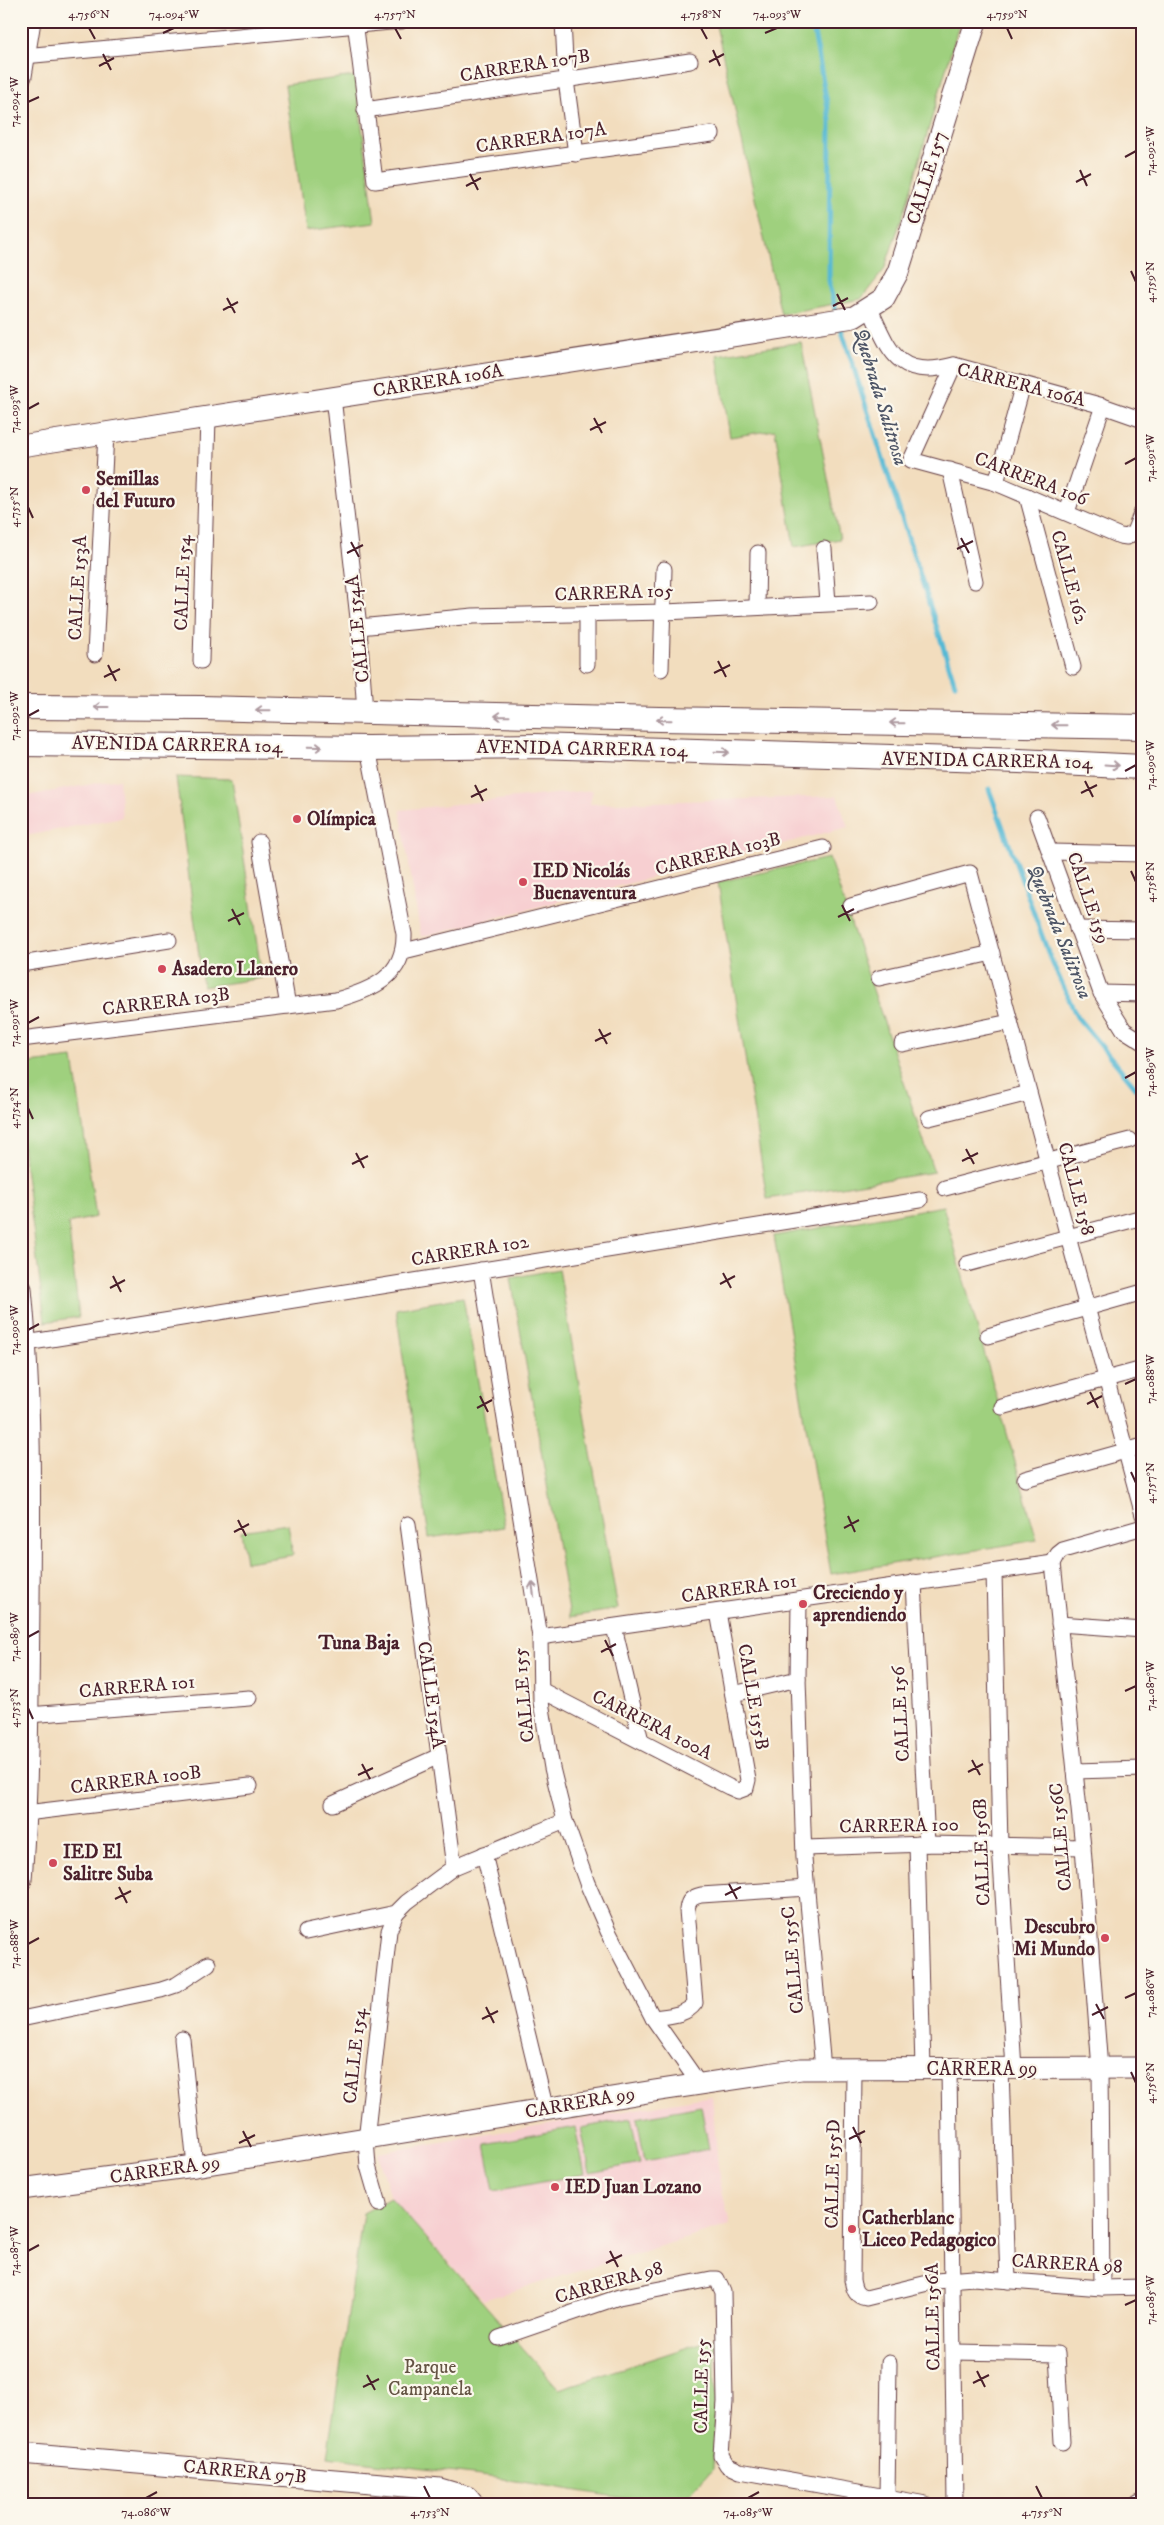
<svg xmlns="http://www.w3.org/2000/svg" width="1164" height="2525" font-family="'IM FELL DW Pica',serif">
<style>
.built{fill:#f7cfd1}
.green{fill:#9fd07e;stroke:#747854}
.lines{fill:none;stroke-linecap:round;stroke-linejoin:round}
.stream{stroke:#56b9d4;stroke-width:5}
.street-casing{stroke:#633c41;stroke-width:17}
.secondary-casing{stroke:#633c41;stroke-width:23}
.primary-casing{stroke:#633c41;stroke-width:26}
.street{stroke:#fff;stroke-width:15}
.secondary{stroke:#fff;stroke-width:21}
.primary{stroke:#fff;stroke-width:24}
.oneway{stroke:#ae9aa0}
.ticks{fill:none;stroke:#4a1f2b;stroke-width:2}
.poi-dot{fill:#d1495b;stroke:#fbf7ec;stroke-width:2}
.labels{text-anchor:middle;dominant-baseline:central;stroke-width:4.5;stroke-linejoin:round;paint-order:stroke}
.street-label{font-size:19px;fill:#4a1f2b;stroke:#fbf7ec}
.poi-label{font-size:19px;font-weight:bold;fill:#4a1f2b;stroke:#fbf7ec;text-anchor:start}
.park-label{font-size:19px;fill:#645444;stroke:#fbf7ec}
.water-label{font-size:20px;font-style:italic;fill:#4e5566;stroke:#fbf7ec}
.neighbourhood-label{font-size:20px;font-weight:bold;fill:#4a1f2b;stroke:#fbf7ec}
.neatline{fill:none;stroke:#4a1f2b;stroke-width:2}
.ticks-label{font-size:12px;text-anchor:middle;fill:#4a1f2b}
</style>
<rect width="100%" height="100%" fill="#fbf7ec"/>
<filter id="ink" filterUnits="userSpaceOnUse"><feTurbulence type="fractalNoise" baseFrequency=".02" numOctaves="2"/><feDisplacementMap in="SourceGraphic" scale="10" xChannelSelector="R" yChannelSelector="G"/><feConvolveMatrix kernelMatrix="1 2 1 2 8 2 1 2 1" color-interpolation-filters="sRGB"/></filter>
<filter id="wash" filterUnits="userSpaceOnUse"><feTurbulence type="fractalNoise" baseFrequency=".0096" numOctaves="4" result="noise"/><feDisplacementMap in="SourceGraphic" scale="20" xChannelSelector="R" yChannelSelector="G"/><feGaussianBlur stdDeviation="1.12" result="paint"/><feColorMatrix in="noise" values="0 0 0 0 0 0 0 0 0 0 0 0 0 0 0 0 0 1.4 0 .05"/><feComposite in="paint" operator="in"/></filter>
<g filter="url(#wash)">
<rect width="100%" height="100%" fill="#f2ddbe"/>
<!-- built -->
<g class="built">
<path d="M 119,779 L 122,817 L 21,837 L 21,797 Z"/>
<path d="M 593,790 L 590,804 L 837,796 L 848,827 L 421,937 L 400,810 Z"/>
<path d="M 712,2096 L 719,2176 L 730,2225 L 483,2300 L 391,2198 L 378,2153 Z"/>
</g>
<!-- green -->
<g class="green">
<path d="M 715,21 L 960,21 L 907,203 L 884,270 L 861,299 L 781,314 Z"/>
<path d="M 355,76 L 375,222 L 306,231 L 285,85 Z"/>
<path d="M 801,342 L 840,539 L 794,547 L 775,430 L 730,437 L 717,355 Z"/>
<path d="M 176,777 L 232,779 L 262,978 L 203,987 Z"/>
<path d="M 829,858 L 934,1172 L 767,1199 L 718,882 Z"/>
<path d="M 73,1058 L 96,1217 L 68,1223 L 79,1317 L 45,1322 L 21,1136 L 21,1064 Z"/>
<path d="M 943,1206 L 1037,1540 L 831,1574 L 774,1236 Z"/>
<path d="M 559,1269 L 618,1609 L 570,1617 L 511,1278 Z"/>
<path d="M 463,1297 L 504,1527 L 429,1538 L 396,1309 Z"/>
<path d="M 288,1524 L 293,1555 L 246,1562 L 241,1531 Z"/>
<path d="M 701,2106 L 709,2149 L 645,2161 L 637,2118 Z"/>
<path d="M 631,2118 L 640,2163 L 590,2173 L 581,2128 Z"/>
<path d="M 575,2127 L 585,2174 L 494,2191 L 485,2144 Z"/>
<path d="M 391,2198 L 559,2389 L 716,2338 L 713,2469 L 680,2504 L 660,2504 L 497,2478 L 327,2457 L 363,2213 Z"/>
</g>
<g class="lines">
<!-- stream -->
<g class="stream">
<path d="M 812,21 L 830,120 L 829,285 L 837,315"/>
<path d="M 840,325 L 955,684"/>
<path d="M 989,789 L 1049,955 L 1077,1017 L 1143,1096"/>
</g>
</g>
</g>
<g filter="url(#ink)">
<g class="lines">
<!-- street casing -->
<g class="street-casing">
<g id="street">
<path d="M 355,21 L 375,181 L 712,134"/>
<path d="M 563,21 L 566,80 L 576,154"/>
<path d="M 24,56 L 401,21"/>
<path d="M 365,110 L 690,61"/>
<path d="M 870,309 C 890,352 898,380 954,365 L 1103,406 L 1143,420"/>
<path d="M 954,365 L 911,460 L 996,483 L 1120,536 L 1127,537 L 1134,532 L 1143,509"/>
<path d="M 333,397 L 359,627 L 365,712"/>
<path d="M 950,470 L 975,581"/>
<path d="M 996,483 L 1023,384"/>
<path d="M 1027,496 L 1073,667"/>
<path d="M 1067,512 L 1103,406"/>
<path d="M 824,549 L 828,603"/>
<path d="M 757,606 L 758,553"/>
<path d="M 587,614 L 587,664"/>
<path d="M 359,627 L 473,616 L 665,612 L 871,602"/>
<path d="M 95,654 L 106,433"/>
<path d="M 201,661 L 208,417"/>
<path d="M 661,669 L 664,569"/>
<path d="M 1037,817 L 1101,993 L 1124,1030 L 1143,1042"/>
<path d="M 259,842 L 288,1006"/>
<path d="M 1051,852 L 1143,854"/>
<path d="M 851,906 L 970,873 L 1143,1515"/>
<path d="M 1077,929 L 1143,930"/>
<path d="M 404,951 L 823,848"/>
<path d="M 21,964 L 169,940"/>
<path d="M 879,978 L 992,953"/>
<path d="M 1101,993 L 1143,994"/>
<path d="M 21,1039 L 336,1000 C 372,990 405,977 404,934 L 368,748"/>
<path d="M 902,1044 L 1010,1022"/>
<path d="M 929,1118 L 1029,1093"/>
<path d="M 945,1188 L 1130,1140"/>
<path d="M 967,1264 L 1143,1217"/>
<path d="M 481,1270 L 540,1637 L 541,1702 L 552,1768 L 565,1821 L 587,1883 L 608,1931 L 653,2018 L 700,2085"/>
<path d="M 988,1336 L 1143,1292"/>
<path d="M 26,1343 L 920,1200"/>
<path d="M 1002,1407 L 1143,1369"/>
<path d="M 1025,1479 L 1143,1446"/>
<path d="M 408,1524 L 454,1867"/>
<path d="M 1053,1563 L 1083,1847 L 1100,2069 L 1102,2288"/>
<path d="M 1053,1563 L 1058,1554 L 1063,1550 L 1143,1527"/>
<path d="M 994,1572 L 1000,1846 L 1014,2069"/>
<path d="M 914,1582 L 927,1844"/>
<path d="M 799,1600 L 798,1679 L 804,1858 L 823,2069"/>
<path d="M 1059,1624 L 1143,1630"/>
<path d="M 614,1627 L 641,1741"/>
<path d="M 540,1637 L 1053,1563"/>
<path d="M 541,1690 L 729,1787 L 738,1791 L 746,1788 L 748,1780 L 718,1612"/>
<path d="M 733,1694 L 798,1679"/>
<path d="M 28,1715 L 249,1698"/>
<path d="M 1075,1771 L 1143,1769"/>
<path d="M 333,1804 L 439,1756"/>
<path d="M 26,1813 L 250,1786"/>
<path d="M 917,1844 L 923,2069"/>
<path d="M 805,1848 L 927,1844 L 1083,1847"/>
<path d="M 484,1854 L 546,2110"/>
<path d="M 306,1932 L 396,1913 L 407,1902 L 454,1867 L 565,1821"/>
<path d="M 653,2018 C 667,2016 686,2016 695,2003 L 687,1910 C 688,1900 692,1897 701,1895 L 807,1888"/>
<path d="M 21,2019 L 161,1990 L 176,1985 L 208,1964"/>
<path d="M 182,2039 L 195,2166"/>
<path d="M 854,2069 L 852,2280 C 854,2291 856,2296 866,2298 L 936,2281 L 973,2278 L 1102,2288 L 1143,2287"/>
<path d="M 949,2069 L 955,2504"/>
<path d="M 1001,2069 L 1008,2281"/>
<path d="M 379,2204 L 368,2166 L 366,2140 L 389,1931 L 396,1913"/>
<path d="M 499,2338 L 619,2297 L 711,2279 L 717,2279 L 723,2292 L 725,2402 L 721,2455 L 727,2465 L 740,2471 L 926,2504"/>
<path d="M 954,2352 L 1057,2354 L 1062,2442"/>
<path d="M 887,2496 L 889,2363"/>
<path d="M 1138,2504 L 1143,2502"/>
</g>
</g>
<!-- secondary casing -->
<g class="secondary-casing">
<g id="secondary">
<path d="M 21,76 L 30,21"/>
<path d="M 21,446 L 854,317 L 884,298 L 898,272 L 976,21"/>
<path d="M 21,1289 C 31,1393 30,1498 29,1603 C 28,1696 28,1788 21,1880"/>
<path d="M 21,2189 L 195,2166 L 654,2091 L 801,2069 L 1143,2068"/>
<path d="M 21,2453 L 440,2489 L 467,2497 L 473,2504"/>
</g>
</g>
<!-- primary casing -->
<g class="primary-casing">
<g id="primary">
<path d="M 21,707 L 202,708 L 659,719 L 1143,727"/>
<path d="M 21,744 L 368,748 L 535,746 L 1019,761 L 1143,767"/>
</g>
</g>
<!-- street -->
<use href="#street" class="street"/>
<!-- secondary -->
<use href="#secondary" class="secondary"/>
<!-- primary -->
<use href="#primary" class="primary"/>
</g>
<!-- one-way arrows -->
<defs><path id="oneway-shaft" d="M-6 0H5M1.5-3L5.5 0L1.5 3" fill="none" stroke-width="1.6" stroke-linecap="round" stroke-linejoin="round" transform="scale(1.25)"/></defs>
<g class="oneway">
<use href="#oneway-shaft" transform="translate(101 707) rotate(-180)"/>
<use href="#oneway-shaft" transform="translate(263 710) rotate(-179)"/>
<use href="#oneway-shaft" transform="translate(502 716) rotate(-179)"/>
<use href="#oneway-shaft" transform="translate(664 720) rotate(-179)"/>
<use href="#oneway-shaft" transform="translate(897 723) rotate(-179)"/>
<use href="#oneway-shaft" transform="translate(1059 725) rotate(-179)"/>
<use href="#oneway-shaft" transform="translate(315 747) rotate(1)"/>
<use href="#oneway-shaft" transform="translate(722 752) rotate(2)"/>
<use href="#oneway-shaft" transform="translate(1112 765) rotate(4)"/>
<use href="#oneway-shaft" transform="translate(533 1589) rotate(-98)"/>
</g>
</g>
<!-- ticks -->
<path class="ticks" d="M 89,28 L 95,39M 395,28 L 401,39M 701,28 L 707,39M 1007,28 L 1012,39M 163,33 L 174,28M 765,33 L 777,28M 713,50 L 720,66M 103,54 L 111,70M 709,62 L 724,54M 99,66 L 114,58M 28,102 L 39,97M 1125,157 L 1136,151M 1080,170 L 1087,186M 470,174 L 478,190M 1076,182 L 1091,174M 466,186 L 481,178M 1131,271 L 1136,282M 837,294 L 845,310M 227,298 L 235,313M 833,306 L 848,298M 223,310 L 238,302M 28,409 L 39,403M 594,418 L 602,433M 590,430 L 606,422M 1125,464 L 1136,458M 28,507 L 33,518M 961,538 L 969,553M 351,542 L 359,557M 957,549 L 973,541M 347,553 L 363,545M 718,661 L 726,677M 108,665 L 116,681M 714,673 L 730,665M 104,677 L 120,669M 28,716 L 39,710M 1125,771 L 1136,765M 1085,781 L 1093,797M 475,785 L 483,801M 1081,793 L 1097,785M 471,797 L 487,789M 1131,871 L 1136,882M 842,905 L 850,921M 232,909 L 240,925M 838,917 L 854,909M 228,921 L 244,913M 28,1023 L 39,1017M 599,1029 L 607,1044M 595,1041 L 611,1033M 1125,1078 L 1136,1072M 28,1108 L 33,1119M 966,1149 L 974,1164M 356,1153 L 364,1168M 962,1161 L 978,1153M 352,1164 L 368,1156M 723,1273 L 731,1288M 113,1276 L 121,1292M 720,1284 L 735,1276M 110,1288 L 125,1280M 28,1330 L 39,1324M 1125,1384 L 1136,1379M 1090,1392 L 1098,1408M 480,1396 L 488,1412M 1087,1404 L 1102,1396M 477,1408 L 492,1400M 1131,1472 L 1136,1483M 848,1516 L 855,1532M 238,1520 L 246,1536M 844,1528 L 859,1520M 234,1532 L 249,1524M 28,1637 L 39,1631M 605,1640 L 613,1656M 601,1652 L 616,1644M 1125,1691 L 1136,1686M 28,1708 L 33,1719M 972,1760 L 980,1775M 362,1764 L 370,1779M 968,1772 L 983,1764M 358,1775 L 373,1768M 729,1884 L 737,1899M 119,1887 L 127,1903M 725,1895 L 741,1887M 115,1899 L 131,1891M 28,1944 L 39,1938M 1125,1998 L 1136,1993M 1096,2004 L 1104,2019M 486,2007 L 494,2023M 1092,2015 L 1108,2007M 482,2019 L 498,2011M 1131,2072 L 1136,2083M 853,2127 L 861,2143M 243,2131 L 251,2147M 849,2139 L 865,2131M 239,2143 L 255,2135M 28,2251 L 39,2245M 610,2251 L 618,2267M 606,2263 L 622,2255M 1125,2305 L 1136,2300M 977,2371 L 985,2387M 367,2375 L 375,2390M 973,2383 L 989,2375M 363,2387 L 379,2379M 424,2486 L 430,2498M 1036,2486 L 1042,2498M 146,2498 L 157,2492M 748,2498 L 759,2492"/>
<!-- markers -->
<g class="poi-dot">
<circle cx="86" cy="490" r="5"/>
<circle cx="297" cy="819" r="5"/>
<circle cx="523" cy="882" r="5"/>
<circle cx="162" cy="969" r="5"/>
<circle cx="803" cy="1604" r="5"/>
<circle cx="53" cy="1863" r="5"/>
<circle cx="1105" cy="1938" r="5"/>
<circle cx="555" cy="2187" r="5"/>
<circle cx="852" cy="2229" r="5"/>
</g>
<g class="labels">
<!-- street labels -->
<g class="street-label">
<text transform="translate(525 66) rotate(-9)">CARRERA 107B</text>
<text transform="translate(541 138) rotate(-8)">CARRERA 107A</text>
<text transform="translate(927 178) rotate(-73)">CALLE 157</text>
<text transform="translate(438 381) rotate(-9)">CARRERA 106A</text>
<text transform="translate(1021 385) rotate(14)">CARRERA 106A</text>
<text transform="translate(1031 479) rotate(21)">CARRERA 106</text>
<text transform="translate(1069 577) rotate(75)">CALLE 162</text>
<text transform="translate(183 583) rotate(-88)">CALLE 154</text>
<text transform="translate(78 588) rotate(-87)">CALLE 153A</text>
<text transform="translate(614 593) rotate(-2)">CARRERA 105</text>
<text transform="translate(358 629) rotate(-96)">CALLE 154A</text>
<text transform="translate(177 745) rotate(1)">AVENIDA CARRERA 104</text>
<text transform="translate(582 749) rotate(1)">AVENIDA CARRERA 104</text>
<text transform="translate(987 761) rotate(1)">AVENIDA CARRERA 104</text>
<text transform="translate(718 854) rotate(-14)">CARRERA 103B</text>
<text transform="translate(1088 898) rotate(71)">CALLE 159</text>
<text transform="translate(166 1002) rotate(-7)">CARRERA 103B</text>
<text transform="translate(1076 1189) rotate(75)">CALLE 158</text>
<text transform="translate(470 1251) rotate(-9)">CARRERA 102</text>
<text transform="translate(739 1589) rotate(-8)">CARRERA 101</text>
<text transform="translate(137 1687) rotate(-5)">CARRERA 101</text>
<text transform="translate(431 1695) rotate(82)">CALLE 154A</text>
<text transform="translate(524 1695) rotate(-95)">CALLE 155</text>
<text transform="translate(753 1697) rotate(80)">CALLE 155B</text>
<text transform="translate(901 1714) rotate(-93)">CALLE 156</text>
<text transform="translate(652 1725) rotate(27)">CARRERA 100A</text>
<text transform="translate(136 1780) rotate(-7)">CARRERA 100B</text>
<text transform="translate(899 1826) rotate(-1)">CARRERA 100</text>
<text transform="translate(1061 1837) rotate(-95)">CALLE 156C</text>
<text transform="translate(982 1852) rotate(-92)">CALLE 156B</text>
<text transform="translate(793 1960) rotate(-95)">CALLE 155C</text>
<text transform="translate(355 2056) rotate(-84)">CALLE 154</text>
<text x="982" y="2069">CARRERA 99</text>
<text transform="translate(580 2103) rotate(-10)">CARRERA 99</text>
<text transform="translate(165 2170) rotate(-8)">CARRERA 99</text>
<text transform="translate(833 2174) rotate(-89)">CALLE 155D</text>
<text transform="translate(1067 2264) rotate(3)">CARRERA 98</text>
<text transform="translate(609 2283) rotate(-16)">CARRERA 98</text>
<text transform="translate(933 2317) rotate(-91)">CALLE 156A</text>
<text transform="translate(702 2386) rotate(-89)">CALLE 155</text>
<text transform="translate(245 2472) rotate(5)">CARRERA 97B</text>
</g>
<!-- poi labels -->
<g class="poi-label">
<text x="96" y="479">Semillas<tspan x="96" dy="22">del Futuro</tspan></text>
<text x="307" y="819">Olímpica</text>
<text x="533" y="871">IED Nicolás<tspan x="533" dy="22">Buenaventura</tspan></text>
<text x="172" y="969">Asadero Llanero</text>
<text x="813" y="1593">Creciendo y<tspan x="813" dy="22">aprendiendo</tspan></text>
<text x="63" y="1852">IED El<tspan x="63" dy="22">Salitre Suba</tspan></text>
<text x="1095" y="1927" text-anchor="end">Descubro<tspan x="1095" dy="22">Mi Mundo</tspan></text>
<text x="565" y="2187">IED Juan Lozano</text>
<text x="862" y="2218">Catherblanc<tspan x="862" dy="22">Liceo Pedagogico</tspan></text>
</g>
<!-- park labels -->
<g class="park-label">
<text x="430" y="2367">Parque<tspan x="430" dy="22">Campanela</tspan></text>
</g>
<!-- water labels -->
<g class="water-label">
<text transform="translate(880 397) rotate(73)">Quebrada Salitrosa</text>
<text transform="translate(1059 932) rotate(68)">Quebrada Salitrosa</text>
</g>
<!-- neighbourhood labels -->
<g class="neighbourhood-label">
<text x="359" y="1643">Tuna Baja</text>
</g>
</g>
<!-- margin -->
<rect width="1164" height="2525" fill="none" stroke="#fbf7ec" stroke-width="55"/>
<rect x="28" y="28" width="1108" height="2470" class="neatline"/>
<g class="ticks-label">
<text x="89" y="18">4.756°N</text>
<text x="174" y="18">74.094°W</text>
<text x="395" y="18">4.757°N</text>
<text x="701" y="18">4.758°N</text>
<text x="777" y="18">74.093°W</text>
<text x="1007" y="18">4.759°N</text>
<text transform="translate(14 102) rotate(-90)" y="4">74.094°W</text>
<text transform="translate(1150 151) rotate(-90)" y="4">74.092°W</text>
<text transform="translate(1150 282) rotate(-90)" y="4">4.759°N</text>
<text transform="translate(14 409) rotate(-90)" y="4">74.093°W</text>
<text transform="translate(1150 458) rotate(-90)" y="4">74.091°W</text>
<text transform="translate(14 507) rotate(-90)" y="4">4.755°N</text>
<text transform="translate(14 716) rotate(-90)" y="4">74.092°W</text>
<text transform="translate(1150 765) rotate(-90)" y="4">74.090°W</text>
<text transform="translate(1150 882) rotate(-90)" y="4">4.758°N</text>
<text transform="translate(14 1023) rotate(-90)" y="4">74.091°W</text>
<text transform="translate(1150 1072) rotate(-90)" y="4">74.089°W</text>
<text transform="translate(14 1108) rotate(-90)" y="4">4.754°N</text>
<text transform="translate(14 1330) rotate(-90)" y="4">74.090°W</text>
<text transform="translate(1150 1379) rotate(-90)" y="4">74.088°W</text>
<text transform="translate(1150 1483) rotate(-90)" y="4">4.757°N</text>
<text transform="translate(14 1637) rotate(-90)" y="4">74.089°W</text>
<text transform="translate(1150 1686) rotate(-90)" y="4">74.087°W</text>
<text transform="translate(14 1708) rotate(-90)" y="4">4.753°N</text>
<text transform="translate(14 1944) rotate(-90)" y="4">74.088°W</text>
<text transform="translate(1150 1993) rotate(-90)" y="4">74.086°W</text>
<text transform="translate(1150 2083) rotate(-90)" y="4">4.756°N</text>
<text transform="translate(14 2251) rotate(-90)" y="4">74.087°W</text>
<text transform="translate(1150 2300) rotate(-90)" y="4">74.085°W</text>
<text x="146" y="2516">74.086°W</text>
<text x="430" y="2516">4.753°N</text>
<text x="748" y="2516">74.085°W</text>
<text x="1042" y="2516">4.755°N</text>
</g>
</svg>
